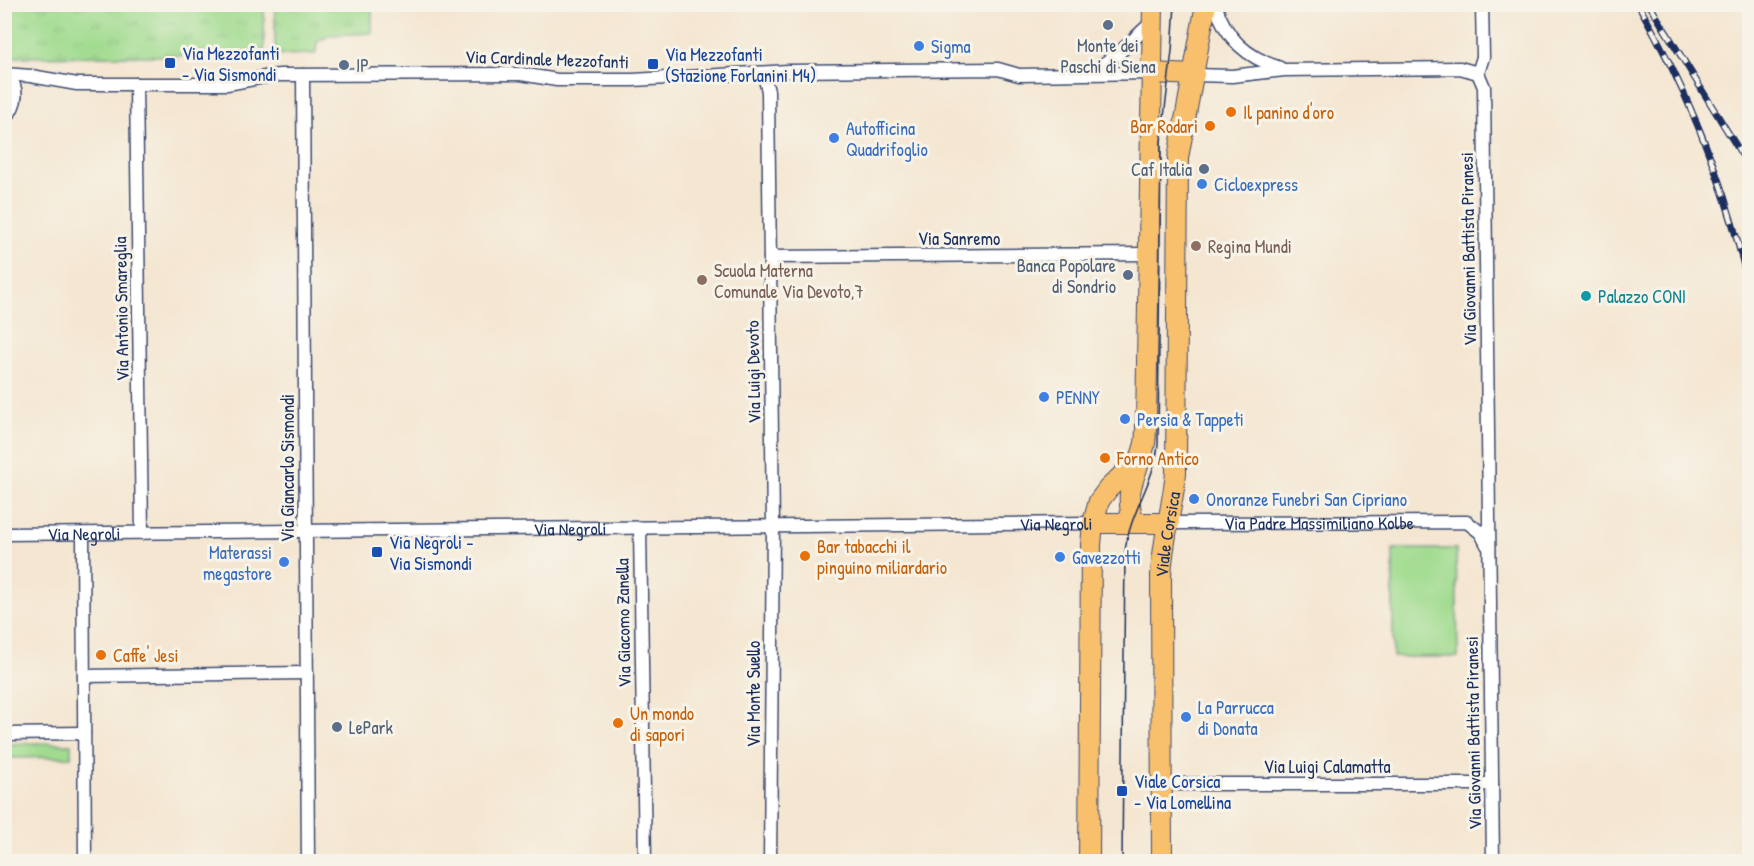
<svg xmlns="http://www.w3.org/2000/svg" width="1754" height="866" font-family="'Patrick Hand',sans-serif">
<style>
.grass{fill:url(#grass-tufts);stroke:#5e8576;stroke-width:1.5}
.garden{fill:#a0db8f;stroke:#5e8576;stroke-width:1.5}
.lines{fill:none;stroke-linecap:round;stroke-linejoin:round}
.street-casing{stroke:#3c4a6f;stroke-width:15}
.primary-casing{stroke:#3c4a6f;stroke-width:22}
.street{stroke:#fff;stroke-width:12}
.primary{stroke:#f8bf6c;stroke-width:20}
.tram{stroke:#1b2f5e;stroke-width:1.5}
.rail-casing{stroke:#1b2f5e;stroke-width:7}
.rail{stroke:#f7f3e8;stroke-width:4.5;stroke-dasharray:14;stroke-linecap:butt}
.service-dot{fill:#5c6f8a;stroke:#f7f3e8;stroke-width:2}
.shop-dot{fill:#3f7fe0;stroke:#f7f3e8;stroke-width:2}
.transit-dot{fill:#1a4fb4;stroke:#f7f3e8;stroke-width:2}
.food-dot{fill:#e8710a;stroke:#f7f3e8;stroke-width:2}
.education-dot{fill:#8d6e63;stroke:#f7f3e8;stroke-width:2}
.culture-dot{fill:#0f9aa8;stroke:#f7f3e8;stroke-width:2}
.labels{text-anchor:middle;dominant-baseline:central;stroke-width:6;stroke-linejoin:round;paint-order:stroke}
.service-label{font-size:18px;fill:#4e5e75;stroke:#f7f3e8;text-anchor:start}
.shop-label{font-size:18px;fill:#366cbe;stroke:#f7f3e8;text-anchor:start}
.transit-label{font-size:18px;fill:#164399;stroke:#f7f3e8;text-anchor:start}
.street-label{font-size:18px;fill:#1b2f5e;stroke:#f7f3e8}
.food-label{font-size:18px;fill:#c56008;stroke:#f7f3e8;text-anchor:start}
.education-label{font-size:18px;fill:#785e54;stroke:#f7f3e8;text-anchor:start}
.culture-label{font-size:18px;fill:#0d838f;stroke:#f7f3e8;text-anchor:start}
</style>
<defs>
<pattern id="grass-tufts" width="24" height="20" patternUnits="userSpaceOnUse" patternTransform="scale(1.5)"><rect width="24" height="20" fill="#a0db8f"/><path d="M3 7l-1-3M5 7V3M7 7l1-3M15 17l-1-3M17 17v-4M19 17l1-3" fill="none" stroke="#89bc7e"/></pattern>
</defs>
<rect width="100%" height="100%" fill="#f7f3e8"/>
<filter id="ink" filterUnits="userSpaceOnUse"><feTurbulence type="fractalNoise" baseFrequency=".0167" numOctaves="2"/><feDisplacementMap in="SourceGraphic" scale="12" xChannelSelector="R" yChannelSelector="G"/><feConvolveMatrix kernelMatrix="1 2 1 2 8 2 1 2 1" color-interpolation-filters="sRGB"/></filter>
<filter id="wash" filterUnits="userSpaceOnUse"><feTurbulence type="fractalNoise" baseFrequency=".008" numOctaves="4" result="noise"/><feDisplacementMap in="SourceGraphic" scale="24" xChannelSelector="R" yChannelSelector="G"/><feGaussianBlur stdDeviation="1.35" result="paint"/><feColorMatrix in="noise" values="0 0 0 0 0 0 0 0 0 0 0 0 0 0 0 0 0 1.4 0 .05"/><feComposite in="paint" operator="in"/></filter>
<g filter="url(#wash)">
<rect width="100%" height="100%" fill="#f4e6d1"/>
<!-- grass -->
<g class="grass">
<path d="M 4,5 L 264,5 L 264,55 L 5,57 Z"/>
<path d="M 275,5 L 372,5 L 372,33 L 330,35 L 317,42 L 316,54 L 275,55 Z"/>
<path d="M 37,743 L 71,744 L 71,757 L 5,758 L 5,744 Z"/>
</g>
<!-- garden -->
<path class="garden" d="M 1393,549 L 1456,549 L 1458,657 L 1393,657 Z"/>
</g>
<g filter="url(#ink)">
<g class="lines">
<!-- street casing -->
<g class="street-casing">
<g id="street">
<path d="M 1215,4 C 1226,39 1246,57 1280,68"/>
<path d="M 763,73 L 768,91 L 773,527 L 770,862"/>
<path d="M 1091,73 L 1119,53 L 1153,21"/>
<path d="M 1478,73 L 1484,87 L 1493,862"/>
<path d="M 1478,73 L 1483,57 L 1482,4"/>
<path d="M 4,74 L 31,76 L 77,84 L 227,84 C 245,82 262,76 280,75 L 521,74 L 557,80 L 633,80 L 788,71 L 998,69 L 1019,75 L 1152,73"/>
<path d="M 303,75 L 308,862"/>
<path d="M 1194,75 L 1232,76 L 1284,70 L 1460,68 L 1478,73"/>
<path d="M 136,84 L 142,533"/>
<path d="M 4,121 C 16,106 21,90 7,74"/>
<path d="M 770,257 L 1149,254"/>
<path id="s1" d="M 1169,523 L 1467,522 L 1481,533 L 1487,545"/>
<path d="M 640,528 L 645,862"/>
<path id="s2" d="M 4,534 L 1093,523"/>
<path d="M 83,534 L 85,862"/>
<path d="M 84,676 L 307,673"/>
<path d="M 4,734 L 84,733"/>
<path d="M 1162,784 L 1492,784"/>
</g>
</g>
<!-- primary casing -->
<g class="primary-casing">
<g id="primary">
<path d="M 1152,73 L 1194,75"/>
<path d="M 1093,523 L 1169,523"/>
<path d="M 1134,523 C 1122,489 1138,474 1145,443 C 1146,436 1146,429 1146,423 L 1153,4"/>
<path d="M 1089,862 L 1091,545 L 1093,523 L 1099,501 L 1108,489 L 1136,462"/>
<path id="s3" d="M 1162,862 L 1161,575 C 1163,541 1172,508 1176,473 L 1178,158 L 1206,4"/>
</g>
</g>
<!-- street -->
<use href="#street" class="street"/>
<!-- primary -->
<use href="#primary" class="primary"/>
<!-- tram -->
<path class="tram" d="M 1122,862 L 1125,552 C 1129,514 1154,483 1158,445 L 1161,142 L 1172,51 L 1175,4"/>
<!-- rail casing -->
<g class="rail-casing">
<g id="rail">
<path d="M 1638,4 C 1689,93 1728,191 1750,292"/>
<path d="M 1649,4 L 1750,168"/>
</g>
</g>
<!-- rail -->
<use href="#rail" class="rail"/>
</g>
</g>
<!-- markers -->
<g class="service-dot">
<circle cx="1108" cy="25" r="6"/>
<circle cx="344" cy="65" r="6"/>
<circle cx="1204" cy="169" r="6"/>
<circle cx="1128" cy="275" r="6"/>
<circle cx="337" cy="727" r="6"/>
</g>
<g class="shop-dot">
<circle cx="919" cy="46" r="6"/>
<circle cx="834" cy="138" r="6"/>
<circle cx="1202" cy="184" r="6"/>
<circle cx="1044" cy="397" r="6"/>
<circle cx="1125" cy="419" r="6"/>
<circle cx="1194" cy="499" r="6"/>
<circle cx="1060" cy="557" r="6"/>
<circle cx="284" cy="562" r="6"/>
<circle cx="1186" cy="717" r="6"/>
</g>
<g class="transit-dot">
<rect x="164" y="57" width="12" height="12" rx="3"/>
<rect x="647" y="58" width="12" height="12" rx="3"/>
<rect x="371" y="546" width="12" height="12" rx="3"/>
<rect x="1116" y="785" width="12" height="12" rx="3"/>
</g>
<g class="food-dot">
<circle cx="1231" cy="112" r="6"/>
<circle cx="1210" cy="126" r="6"/>
<circle cx="1105" cy="458" r="6"/>
<circle cx="805" cy="556" r="6"/>
<circle cx="101" cy="655" r="6"/>
<circle cx="618" cy="723" r="6"/>
</g>
<g class="education-dot">
<circle cx="1196" cy="246" r="6"/>
<circle cx="702" cy="280" r="6"/>
</g>
<circle class="culture-dot" cx="1586" cy="296" r="6"/>
<g class="labels">
<!-- service labels -->
<g class="service-label">
<text x="1108" y="45" text-anchor="middle">Monte dei<tspan x="1108" dy="21">Paschi di Siena</tspan></text>
<text x="356" y="65">IP</text>
<text x="1192" y="169" text-anchor="end">Caf Italia</text>
<text x="1116" y="265" text-anchor="end">Banca Popolare<tspan x="1116" dy="21">di Sondrio</tspan></text>
<text x="349" y="727">LePark</text>
</g>
<!-- shop labels -->
<g class="shop-label">
<text x="931" y="46">Sigma</text>
<text x="846" y="128">Autofficina<tspan x="846" dy="21">Quadrifoglio</tspan></text>
<text x="1214" y="184">Cicloexpress</text>
<text x="1056" y="397">PENNY</text>
<text x="1137" y="419">Persia &amp; Tappeti</text>
<text x="1206" y="499">Onoranze Funebri San Cipriano</text>
<text x="272" y="552" text-anchor="end">Materassi<tspan x="272" dy="21">megastore</tspan></text>
<text x="1072" y="557">Gavezzotti</text>
<text x="1198" y="707">La Parrucca<tspan x="1198" dy="21">di Donata</tspan></text>
</g>
<!-- transit labels -->
<g class="transit-label">
<text x="182" y="53">Via Mezzofanti<tspan x="182" dy="21">- Via Sismondi</tspan></text>
<text x="665" y="54">Via Mezzofanti<tspan x="665" dy="21">(Stazione Forlanini M4)</tspan></text>
<text x="389" y="542">Via Negroli -<tspan x="389" dy="21">Via Sismondi</tspan></text>
<text x="1134" y="781">Viale Corsica<tspan x="1134" dy="21">- Via Lomellina</tspan></text>
</g>
<!-- street labels -->
<g class="street-label">
<text transform="translate(547 59) rotate(2)">Via Cardinale Mezzofanti</text>
<text x="959" y="238">Via Sanremo</text>
<text transform="translate(1468 249) rotate(-91)">Via Giovanni Battista Piranesi</text>
<text transform="translate(121 309) rotate(-91)">Via Antonio Smareglia</text>
<text transform="translate(753 372) rotate(-91)">Via Luigi Devoto</text>
<text transform="translate(287 468) rotate(-90)">Via Giancarlo Sismondi</text>
<text stroke="none"><textPath href="#s1" startOffset="150">Via Padre Massimiliano Kolbe</textPath></text>
<text stroke="none"><textPath href="#s2" startOffset="1052">Via Negroli</textPath></text>
<text stroke="none"><textPath href="#s2" startOffset="566">Via Negroli</textPath></text>
<text stroke="none"><textPath href="#s3" startOffset="328">Viale Corsica</textPath></text>
<text stroke="none"><textPath href="#s2" startOffset="80">Via Negroli</textPath></text>
<text transform="translate(623 623) rotate(-91)">Via Giacomo Zanella</text>
<text transform="translate(753 694) rotate(-90)">Via Monte Suello</text>
<text transform="translate(1473 733) rotate(-91)">Via Giovanni Battista Piranesi</text>
<text x="1327" y="766">Via Luigi Calamatta</text>
</g>
<!-- food labels -->
<g class="food-label">
<text x="1243" y="112">Il panino d'oro</text>
<text x="1198" y="126" text-anchor="end">Bar Rodari</text>
<text x="1117" y="458">Forno Antico</text>
<text x="817" y="546">Bar tabacchi il<tspan x="817" dy="21">pinguino miliardario</tspan></text>
<text x="113" y="655">Caffe' Jesi</text>
<text x="630" y="713">Un mondo<tspan x="630" dy="21">di sapori</tspan></text>
</g>
<!-- education labels -->
<g class="education-label">
<text x="1208" y="246">Regina Mundi</text>
<text x="714" y="270">Scuola Materna<tspan x="714" dy="21">Comunale Via Devoto,7</tspan></text>
</g>
<!-- culture labels -->
<g class="culture-label">
<text x="1598" y="296">Palazzo CONI</text>
</g>
</g>
<!-- margin -->
<rect width="1754" height="866" fill="none" stroke="#f7f3e8" stroke-width="24"/>
</svg>
